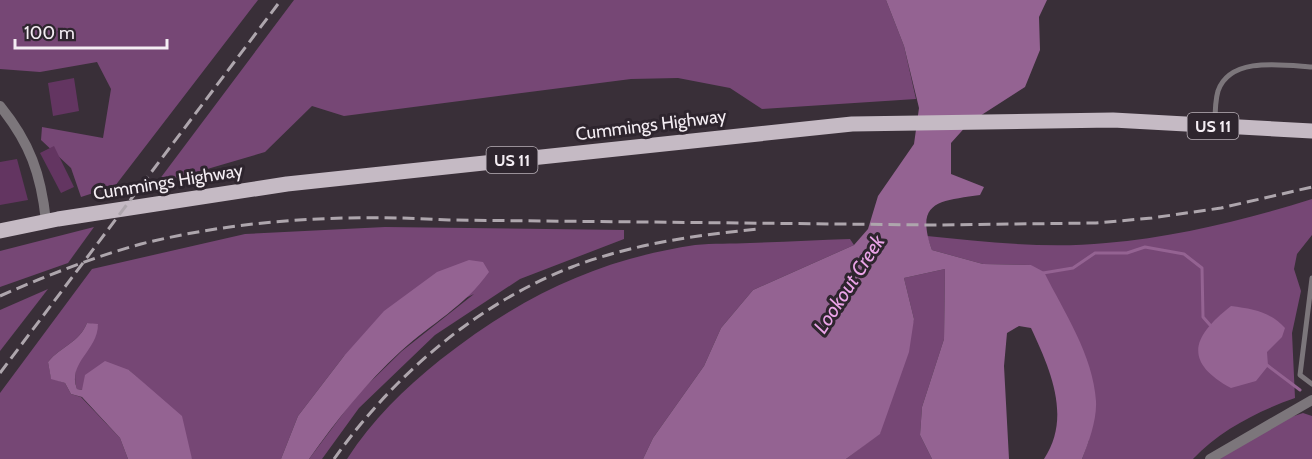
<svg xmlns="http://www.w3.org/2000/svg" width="1312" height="459" font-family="Cabin,sans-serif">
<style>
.forest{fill:#764775}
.water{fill:#946392}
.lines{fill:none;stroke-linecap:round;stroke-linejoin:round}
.stream{stroke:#946392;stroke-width:3}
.building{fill:#633561}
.service{stroke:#7c767b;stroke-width:5}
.minor{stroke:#7c767b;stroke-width:10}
.primary{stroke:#c5bac4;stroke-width:15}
.rail{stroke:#aea6ad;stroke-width:3;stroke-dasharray:12 6;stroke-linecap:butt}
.labels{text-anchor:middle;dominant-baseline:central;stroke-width:6;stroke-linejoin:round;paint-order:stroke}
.shield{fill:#2e252e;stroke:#b9b1b8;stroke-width:1.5}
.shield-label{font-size:16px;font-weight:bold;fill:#f4edf3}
.street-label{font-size:18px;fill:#f4edf3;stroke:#2e252e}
.water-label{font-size:20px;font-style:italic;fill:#eba4e8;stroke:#2e252e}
</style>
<rect width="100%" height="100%" fill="#392f38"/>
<!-- forest -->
<g class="forest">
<path d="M 0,0 L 258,0 L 115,186 L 81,197 L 71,168 L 41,140 L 42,127 L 103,138 L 111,89 L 97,62 L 40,72 L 0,69 Z"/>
<path d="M 294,0 L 886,0 L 904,46 L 916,99 L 762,109 L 730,88 L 678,78 L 631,79 L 344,116 L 312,106 L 265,152 L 156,184 Z"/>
<path d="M 1312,199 L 1312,235 L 1297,254 L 1294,269 L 1301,291 L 1292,333 L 1295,398 C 1258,411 1220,430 1193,459 L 1082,459 L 1089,440 L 1031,265 L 983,264 L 932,250 L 927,236 C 986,242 1047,249 1106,243 C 1176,237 1245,220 1312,199 Z"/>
<path d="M 94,227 L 68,263 L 0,287 L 0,251 Z"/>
<path d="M 385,227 L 624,230 L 624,239 L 520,279 L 435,335 L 359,408 L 322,459 L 309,459 L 357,395 L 402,351 L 474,294 L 344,356 L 298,416 L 281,459 L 192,459 L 153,392 L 129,370 L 82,390 L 77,389 C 69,368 88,344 98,325 L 87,323 C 79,343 61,346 48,362 L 51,378 L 65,383 L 71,394 L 81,397 L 120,438 L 128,459 L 0,459 L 0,393 L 92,269 L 245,234 Z"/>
<path d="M 850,239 L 854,245 L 753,290 L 721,328 L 704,366 L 653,438 L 643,459 L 347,459 C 372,420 404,389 440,360 C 519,298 595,260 695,245 C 713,243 732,244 750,243 C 783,242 817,240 850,239 Z"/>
<path d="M 945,269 L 944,339 L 922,407 L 920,435 L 932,459 L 846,459 L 880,433 L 914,319 L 904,278 Z"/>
<path d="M 48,289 L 0,351 L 0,310 Z"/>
<path d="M 1303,413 L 1312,416 L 1312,459 L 1215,459 L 1291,417 Z"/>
</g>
<!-- water -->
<g class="water">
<path d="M 886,0 L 1047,0 L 1039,17 L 1040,50 L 1025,87 L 969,123 L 951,143 L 951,174 L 984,187 L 980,195 C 941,201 914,200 932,250 L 983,264 L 1031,265 L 1044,272 C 1064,312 1093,355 1096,401 C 1097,419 1089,442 1082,459 L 1044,459 C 1072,417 1050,369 1031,328 L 1019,326 L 1007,333 L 1004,366 L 1009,459 L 932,459 L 920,435 L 922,407 L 944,339 L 945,269 L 904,278 L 914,319 L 909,352 L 880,434 L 846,459 L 643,459 L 653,438 L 704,366 L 721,328 L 753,290 L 854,245 L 868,229 L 878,196 L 914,144 L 919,108 L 904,46 Z"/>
<path d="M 469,260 L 483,262 L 489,272 C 464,307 432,323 401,351 C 366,383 336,421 309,459 L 281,459 L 298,416 L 344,356 L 384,311 L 437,272 Z"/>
<path d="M 1231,306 C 1253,309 1269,311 1285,328 L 1282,337 L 1267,352 L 1268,366 L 1256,381 L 1231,388 C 1182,361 1193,336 1231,306 Z"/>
<path d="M 87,323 L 98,324 C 98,351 67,362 77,389 L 82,390 L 85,375 L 105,361 L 129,370 L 182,416 L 192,459 L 128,459 L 120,438 L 82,397 L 71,394 L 65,383 L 51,379 L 48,362 C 61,346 79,343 87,323 Z"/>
</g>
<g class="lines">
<!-- stream -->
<g class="stream">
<path d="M 1043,273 L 1073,268 L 1095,253 L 1127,253 L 1145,247 L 1184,254 L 1202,268 L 1203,317 L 1210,325"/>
<path d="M 1267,365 L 1300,390"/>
</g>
</g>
<!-- building -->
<g class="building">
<path d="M 74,78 L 79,111 L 53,116 L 48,83 Z"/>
<path d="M 54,146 L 74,187 L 61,193 L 40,153 Z"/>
<path d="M 17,159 L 28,200 L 0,205 L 0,162 Z"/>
</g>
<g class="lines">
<!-- service -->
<g class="service">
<path d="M 1215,124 C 1215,114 1215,101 1218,91 C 1230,56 1283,65 1312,67"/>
<path d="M 1312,278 L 1300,375 L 1312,384"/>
</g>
<!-- minor -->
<g class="minor">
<path d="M 0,106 C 30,143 41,174 46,221"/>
<path d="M 1210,459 L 1312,400"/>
</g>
<!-- primary -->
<path class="primary" d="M 0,231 L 58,219 L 287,184 L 852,124 L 1113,120 L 1312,131"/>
<!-- rail -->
<g class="rail">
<path d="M 0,296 C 46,276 93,257 141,244 C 241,219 346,214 449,220 L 934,225 L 1096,223 L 1152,218 L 1221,208 L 1312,187"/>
<path d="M 0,373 L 281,0"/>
<path d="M 334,459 C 393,376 476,304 572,267 C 632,244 696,235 759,229"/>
</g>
</g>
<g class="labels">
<!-- shield labels -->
<g class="shield">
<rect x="1187.5" y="113" width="51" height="26" rx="4.5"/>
<rect x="486.5" y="147" width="51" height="26" rx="4.5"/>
</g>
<g class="shield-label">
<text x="1213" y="126">US 11</text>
<text x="512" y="160">US 11</text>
</g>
<!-- street labels -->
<g class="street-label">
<text transform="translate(651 125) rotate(-7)">Cummings Highway</text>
<text transform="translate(168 182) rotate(-9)">Cummings Highway</text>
</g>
<!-- water labels -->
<g class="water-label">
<text transform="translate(849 284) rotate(-57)">Lookout Creek</text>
</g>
</g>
<!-- scale -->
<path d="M15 39v9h152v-9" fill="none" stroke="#f4edf3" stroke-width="3"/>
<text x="24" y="39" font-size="18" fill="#f4edf3" stroke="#2e252e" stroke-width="4.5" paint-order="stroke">100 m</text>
</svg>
